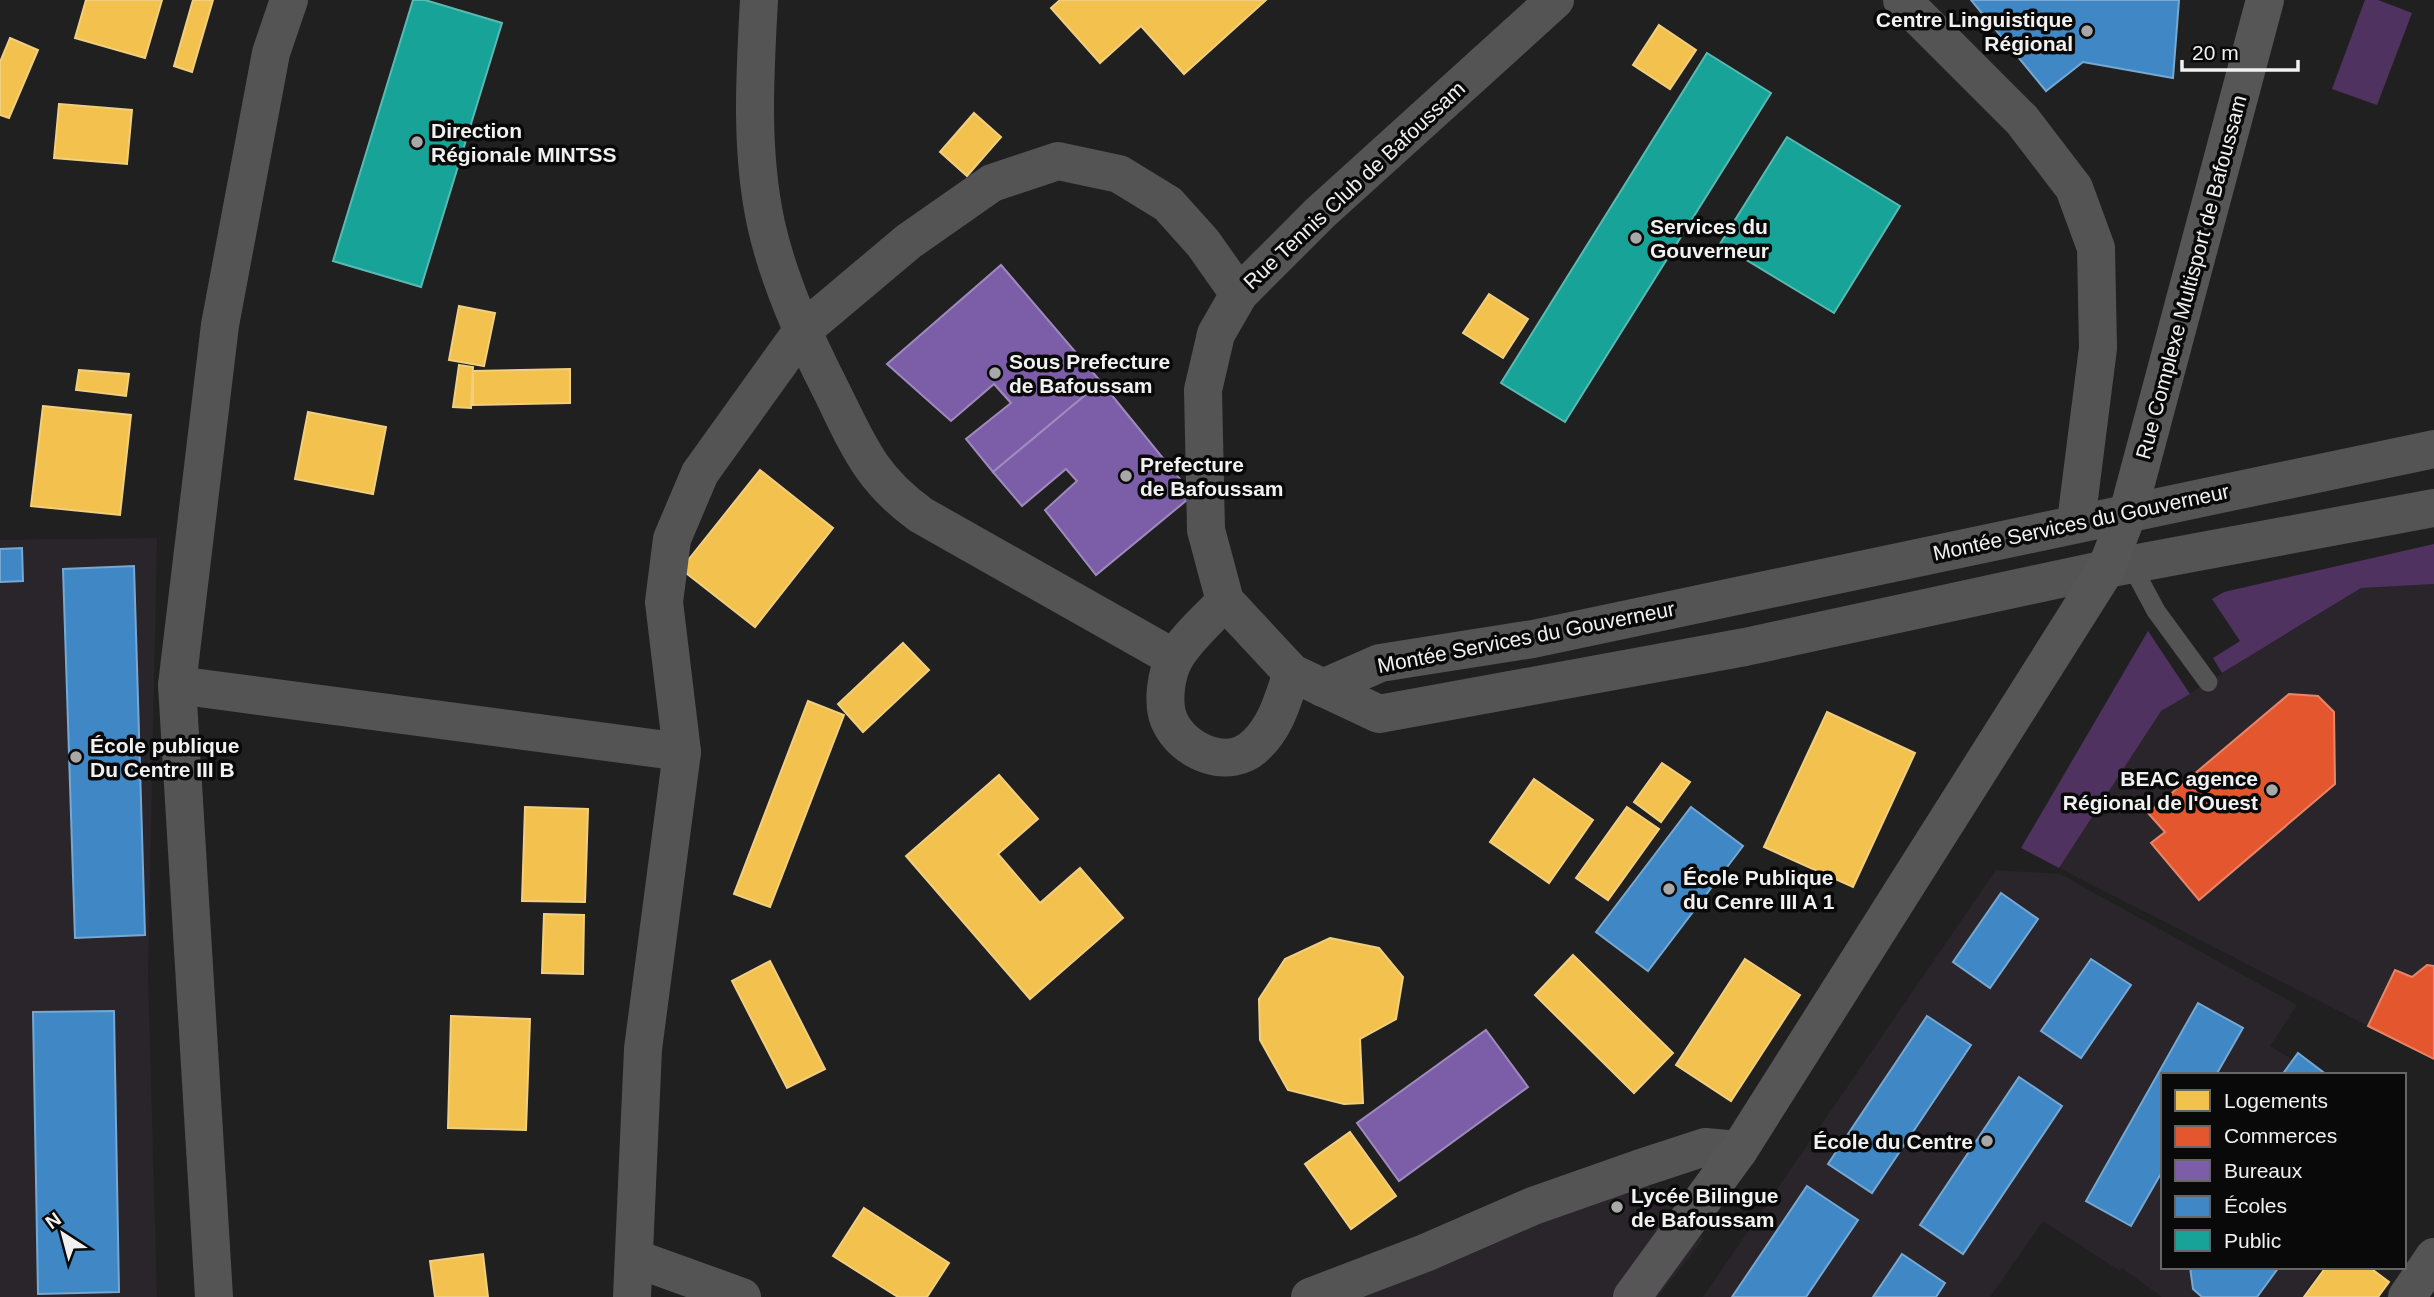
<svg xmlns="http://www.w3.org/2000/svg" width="2434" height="1297" font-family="Helvetica,sans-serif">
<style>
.built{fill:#2a252b}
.green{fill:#503260}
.homes{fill:#f2c14e;stroke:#f2cf7f;stroke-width:2}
.shops{fill:#e4572e;stroke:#e88569;stroke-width:2}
.offices{fill:#7b5ea7;stroke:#9f8abe;stroke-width:2}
.schools{fill:#3f88c5;stroke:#75a8d2;stroke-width:2}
.public{fill:#17a398;stroke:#59bab3;stroke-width:2}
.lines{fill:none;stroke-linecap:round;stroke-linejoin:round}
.lane{stroke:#555455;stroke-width:19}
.street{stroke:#555455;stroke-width:38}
.secondary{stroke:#575657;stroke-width:38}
.poi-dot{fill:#a8a8a8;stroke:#09090a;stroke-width:2.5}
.labels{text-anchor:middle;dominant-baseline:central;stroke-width:7;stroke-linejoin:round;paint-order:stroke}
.poi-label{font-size:21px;font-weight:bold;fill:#f2f1f2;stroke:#09090a;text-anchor:start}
.street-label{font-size:21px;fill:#f2f1f2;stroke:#09090a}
</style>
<rect width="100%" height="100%" fill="#202020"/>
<!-- built -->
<g class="built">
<path d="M 157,538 L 148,974 L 157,1297 L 0,1297 L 0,540 Z"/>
<path d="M 2434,584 L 2434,1053 L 2368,1026 L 2059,868 L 2161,711 L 2361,588 Z"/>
<path d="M 1996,870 L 2060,874 L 2297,1005 L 2270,1046 L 2318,1075 L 2163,1075 L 2163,1267 L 2322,1267 L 2302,1297 L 2162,1297 L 2122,1268 L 2120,1271 L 2043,1221 L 1990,1297 L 1703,1297 Z"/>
<path d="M 1637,1175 L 1703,1239 L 1658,1297 L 1355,1297 Z"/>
</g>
<!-- green -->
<g class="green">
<path d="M 2365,0 L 2378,0 L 2412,13 L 2377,105 L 2332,89 Z"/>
<path d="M 2434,544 L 2434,584 L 2361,588 L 2222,673 L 2213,658 L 2240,641 L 2212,599 L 2224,592 Z"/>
<path d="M 2148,631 L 2190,694 L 2161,711 L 2059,868 L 2021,848 Z"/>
</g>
<!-- homes -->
<g class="homes">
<path d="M 86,0 L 162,0 L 145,58 L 75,38 Z"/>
<path d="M 193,0 L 213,0 L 192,72 L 174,66 Z"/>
<path d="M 1060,0 L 1266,0 L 1184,74 L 1141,26 L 1100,63 L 1051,8 Z"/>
<path d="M 1659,25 L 1696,50 L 1670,89 L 1633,65 Z"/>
<path d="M 10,38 L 38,50 L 9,118 L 0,115 L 0,62 Z"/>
<path d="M 59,104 L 132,110 L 127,164 L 54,158 Z"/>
<path d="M 974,113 L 1001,137 L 967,176 L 940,152 Z"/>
<path d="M 1489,294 L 1528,319 L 1503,358 L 1463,333 Z"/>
<path d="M 459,306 L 495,313 L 484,366 L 449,360 Z"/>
<path d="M 459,365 L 473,367 L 471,408 L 453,407 Z"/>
<path d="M 570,369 L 570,403 L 473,405 L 473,371 Z"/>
<path d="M 79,370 L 129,374 L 126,396 L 76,390 Z"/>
<path d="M 43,406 L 131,415 L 120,515 L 31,506 Z"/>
<path d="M 308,412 L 386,427 L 373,494 L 295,479 Z"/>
<path d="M 760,470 L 833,528 L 755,627 L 681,569 Z"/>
<path d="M 903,643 L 929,670 L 863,732 L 838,704 Z"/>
<path d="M 808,701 L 844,715 L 770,907 L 734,894 Z"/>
<path d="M 1827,712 L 1915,753 L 1853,887 L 1764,847 Z"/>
<path d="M 1662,763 L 1690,782 L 1661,822 L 1634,802 Z"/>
<path d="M 999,775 L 1038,819 L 998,854 L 1040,903 L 1080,868 L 1123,918 L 1030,999 L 906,856 Z"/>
<path d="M 1534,779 L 1593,820 L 1549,883 L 1490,842 Z"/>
<path d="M 525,807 L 588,809 L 585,902 L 522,901 Z"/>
<path d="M 1627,807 L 1659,829 L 1608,900 L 1576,878 Z"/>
<path d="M 544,914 L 584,915 L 583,974 L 542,973 Z"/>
<path d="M 1330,938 L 1379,948 L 1403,977 L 1396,1019 L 1360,1039 L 1363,1103 L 1344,1104 L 1288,1090 L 1260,1040 L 1259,999 L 1285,959 Z"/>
<path d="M 1573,955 L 1673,1053 L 1634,1093 L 1535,995 Z"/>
<path d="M 1745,959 L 1800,995 L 1731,1101 L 1676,1065 Z"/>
<path d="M 770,961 L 825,1069 L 787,1088 L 732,981 Z"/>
<path d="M 451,1016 L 530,1019 L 526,1130 L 448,1128 Z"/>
<path d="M 1350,1132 L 1396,1196 L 1351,1229 L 1305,1164 Z"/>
<path d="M 864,1208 L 949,1263 L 927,1297 L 898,1297 L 833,1256 Z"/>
<path d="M 483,1254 L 488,1297 L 435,1297 L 430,1261 Z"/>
<path d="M 2326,1267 L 2369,1267 L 2389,1282 L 2378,1297 L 2304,1297 Z"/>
</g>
<!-- shops -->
<g class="shops">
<path d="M 2289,694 L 2318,696 L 2334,712 L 2335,784 L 2199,900 L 2151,843 L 2165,832 L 2148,813 Z"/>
<path d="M 2427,965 L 2434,966 L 2434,1059 L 2368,1026 L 2395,970 L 2412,977 Z"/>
</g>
<!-- offices -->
<g class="offices">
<path d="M 1001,265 L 1101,382 L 993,472 L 966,439 L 1011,403 L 994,384 L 951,421 L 887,364 Z"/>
<path d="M 1101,382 L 1193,495 L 1096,575 L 1045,510 L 1077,481 L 1066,469 L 1022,506 L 993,472 Z"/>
<path d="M 1486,1030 L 1528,1087 L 1399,1181 L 1357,1123 Z"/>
</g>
<!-- schools -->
<g class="schools">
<path d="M 1971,0 L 2179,0 L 2173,78 L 2083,62 L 2046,91 Z"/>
<path d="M 22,548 L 23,581 L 0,582 L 0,549 Z"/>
<path d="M 134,566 L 145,935 L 75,938 L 63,569 Z"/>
<path d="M 1691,807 L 1743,846 L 1648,971 L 1596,932 Z"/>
<path d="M 2001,893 L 2038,919 L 1990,988 L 1953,962 Z"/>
<path d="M 2091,959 L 2131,985 L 2081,1058 L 2041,1031 Z"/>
<path d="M 2198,1003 L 2243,1028 L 2216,1075 L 2163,1075 L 2163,1170 L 2131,1226 L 2086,1201 Z"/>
<path d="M 114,1011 L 119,1292 L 38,1294 L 33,1012 Z"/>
<path d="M 1927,1016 L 1971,1045 L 1872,1193 L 1828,1164 Z"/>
<path d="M 2298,1053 L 2327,1075 L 2282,1075 Z"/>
<path d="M 2019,1077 L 2062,1106 L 1963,1254 L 1920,1225 Z"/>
<path d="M 1807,1186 L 1858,1220 L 1806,1297 L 1732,1297 Z"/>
<path d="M 1902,1254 L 1945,1283 L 1936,1297 L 1873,1297 Z"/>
<path d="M 2190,1267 L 2279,1267 L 2257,1297 L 2202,1297 L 2193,1289 Z"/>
</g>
<!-- public -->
<g class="public">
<path d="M 413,0 L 425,0 L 502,23 L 421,287 L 333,261 Z"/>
<path d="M 1707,53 L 1771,93 L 1565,422 L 1501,383 Z"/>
<path d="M 1787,137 L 1900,206 L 1834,313 L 1720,244 Z"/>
</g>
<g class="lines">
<!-- lane -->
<path class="lane" d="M 2132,566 L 2156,611 L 2208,682"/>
<!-- street -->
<g class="street">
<path d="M 759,0 C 755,74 750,150 766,224 C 779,282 805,339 832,392 C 859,447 871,479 921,515 L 1174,658"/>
<path d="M 1555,0 L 1320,213 L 1239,294 L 1216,334 L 1203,390 L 1206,530 L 1225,601 L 1292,673 L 1379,714 L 1745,647 L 2106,569 L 2434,508"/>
<path d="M 1902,0 L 2022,120 L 2074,188 L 2096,248 L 2098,348 L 2076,522"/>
<path d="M 1225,601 C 1209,619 1187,637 1175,658 C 1166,673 1162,703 1169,720 C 1183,753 1231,772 1257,744 C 1277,725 1283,698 1292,673"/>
<path d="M 177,685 L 682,752"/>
<path d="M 1323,688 L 1380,663 L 1533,639 L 2434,449"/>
<path d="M 634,1258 L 742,1297"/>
<path d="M 214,1297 L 177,685 L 220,325 L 271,53 L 289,0"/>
<path d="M 632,1297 L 643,1049 L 682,752 L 664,602 L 672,539 L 700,473 L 802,331 L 909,241 L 992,183 L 1058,161 L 1119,174 L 1168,204 L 1203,243 L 1239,294"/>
<path d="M 1310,1297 L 1425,1253 L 1533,1206 L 1644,1167 L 1705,1147 L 1739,1150"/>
<path d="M 2407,1297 L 2434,1257"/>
</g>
<!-- secondary -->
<path class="secondary" d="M 1632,1297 L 1739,1150 L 2106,569 L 2128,513 L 2265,0"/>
</g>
<!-- markers -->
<g class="poi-dot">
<circle cx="2087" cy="31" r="7"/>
<circle cx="417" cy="142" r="7"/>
<circle cx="1636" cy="238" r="7"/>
<circle cx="995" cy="373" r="7"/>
<circle cx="1126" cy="476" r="7"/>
<circle cx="76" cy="757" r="7"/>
<circle cx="2272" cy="790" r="7"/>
<circle cx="1669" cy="889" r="7"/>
<circle cx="1987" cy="1141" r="7"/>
<circle cx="1617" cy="1207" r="7"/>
</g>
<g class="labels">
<!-- poi labels -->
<g class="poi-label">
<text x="2073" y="19" text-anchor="end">Centre Linguistique<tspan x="2073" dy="24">Régional</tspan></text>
<text x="431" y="130">Direction<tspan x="431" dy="24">Régionale MINTSS</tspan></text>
<text x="1650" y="226">Services du<tspan x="1650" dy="24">Gouverneur</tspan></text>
<text x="1009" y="361">Sous Prefecture<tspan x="1009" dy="24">de Bafoussam</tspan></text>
<text x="1140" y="464">Prefecture<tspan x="1140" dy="24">de Bafoussam</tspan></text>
<text x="90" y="745">École publique<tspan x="90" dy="24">Du Centre III B</tspan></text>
<text x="2258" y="778" text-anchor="end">BEAC agence<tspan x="2258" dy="24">Régional de l'Ouest</tspan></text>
<text x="1683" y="877">École Publique<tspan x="1683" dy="24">du Cenre III A 1</tspan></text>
<text x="1973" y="1141" text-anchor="end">École du Centre</text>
<text x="1631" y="1195">Lycée Bilingue<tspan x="1631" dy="24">de Bafoussam</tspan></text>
</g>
<!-- street labels -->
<g class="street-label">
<text transform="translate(1354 185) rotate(-43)">Rue Tennis Club de Bafoussam</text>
<text transform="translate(2191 277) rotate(-75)">Rue Complexe Multisport de Bafoussam</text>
<text transform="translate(2081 522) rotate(-12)">Montée Services du Gouverneur</text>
<text transform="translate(1526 637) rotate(-11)">Montée Services du Gouverneur</text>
</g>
</g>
<!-- legend -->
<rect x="2161" y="1073" width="245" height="196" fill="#09090a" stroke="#666667" stroke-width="2"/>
<rect x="2175" y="1090" width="35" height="21" fill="#f2c14e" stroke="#666667" stroke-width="2"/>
<text x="2224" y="1108" font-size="21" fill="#f2f1f2">Logements</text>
<rect x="2175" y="1126" width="35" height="21" fill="#e4572e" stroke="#666667" stroke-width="2"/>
<text x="2224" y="1143" font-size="21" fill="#f2f1f2">Commerces</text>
<rect x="2175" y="1160" width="35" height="21" fill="#7b5ea7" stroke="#666667" stroke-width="2"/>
<text x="2224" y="1178" font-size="21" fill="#f2f1f2">Bureaux</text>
<rect x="2175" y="1196" width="35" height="21" fill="#3f88c5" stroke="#666667" stroke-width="2"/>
<text x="2224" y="1213" font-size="21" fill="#f2f1f2">Écoles</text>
<rect x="2175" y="1230" width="35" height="21" fill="#17a398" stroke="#666667" stroke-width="2"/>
<text x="2224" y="1248" font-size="21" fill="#f2f1f2">Public</text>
<!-- north arrow -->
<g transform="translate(63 1234) rotate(324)" stroke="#09090a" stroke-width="5" paint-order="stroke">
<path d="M0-5L12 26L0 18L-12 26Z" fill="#f2f1f2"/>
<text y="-10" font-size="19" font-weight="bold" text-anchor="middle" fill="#f2f1f2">N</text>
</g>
<!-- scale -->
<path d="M2182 60v10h116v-10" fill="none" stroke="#f2f1f2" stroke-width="3.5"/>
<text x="2192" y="60" font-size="21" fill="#f2f1f2" stroke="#09090a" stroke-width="5" paint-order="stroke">20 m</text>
</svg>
